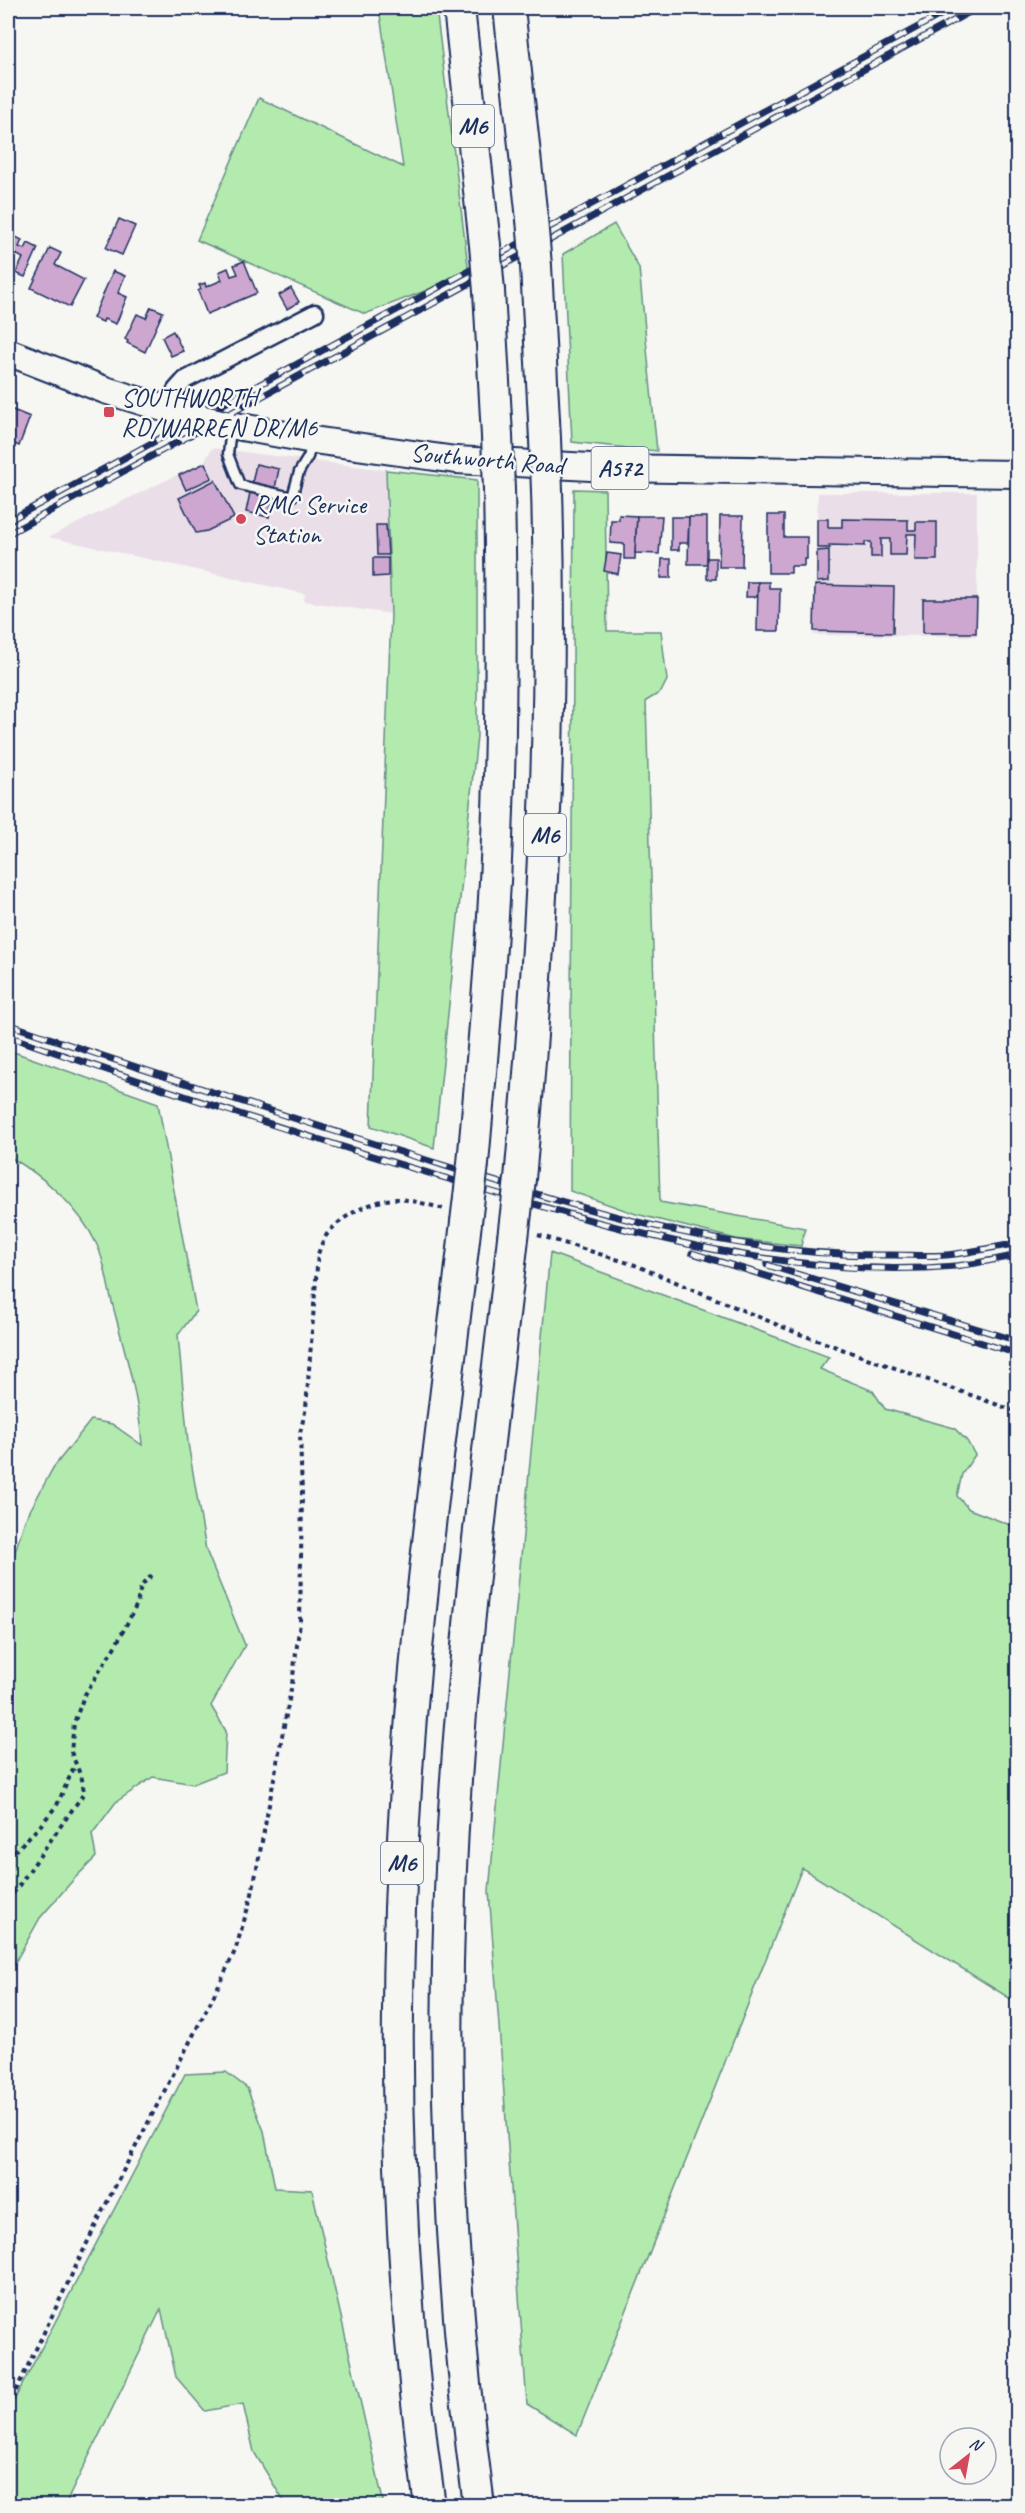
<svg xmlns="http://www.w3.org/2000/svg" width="1025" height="2513" font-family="Caveat,sans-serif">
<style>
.built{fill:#eadee8}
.green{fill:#b3ebae;stroke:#678d86;stroke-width:1.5}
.building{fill:#cda7cf;stroke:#1b2f5e;stroke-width:1.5}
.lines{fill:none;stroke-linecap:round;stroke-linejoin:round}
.service-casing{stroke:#1b2f5e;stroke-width:13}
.minor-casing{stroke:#1b2f5e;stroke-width:21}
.primary-casing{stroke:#1b2f5e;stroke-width:30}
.motorway-casing{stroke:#1b2f5e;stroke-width:34}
.path{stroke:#1b2f5e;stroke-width:4;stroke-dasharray:4.5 4.5;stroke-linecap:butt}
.service{stroke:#f6f6f2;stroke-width:8}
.minor{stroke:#f6f6f2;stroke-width:16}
.primary{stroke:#f6f6f2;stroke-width:26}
.motorway{stroke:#f6f6f2;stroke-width:30}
.rail-casing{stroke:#1b2f5e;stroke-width:7}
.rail{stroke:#f6f6f2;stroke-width:4.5;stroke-dasharray:14;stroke-linecap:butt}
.primary-bridge-casing{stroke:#1b2f5e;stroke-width:30;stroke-linecap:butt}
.motorway-bridge-casing{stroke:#1b2f5e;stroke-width:34;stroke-linecap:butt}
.primary-bridge{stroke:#f6f6f2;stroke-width:26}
.motorway-bridge{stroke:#f6f6f2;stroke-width:30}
.poi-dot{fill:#d1495b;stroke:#f6f6f2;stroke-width:2}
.labels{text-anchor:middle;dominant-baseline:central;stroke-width:5;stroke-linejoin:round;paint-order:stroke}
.shield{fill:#f6f6f2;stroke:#5d6b8a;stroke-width:1.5}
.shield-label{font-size:24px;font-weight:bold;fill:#1b2f5e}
.poi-label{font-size:26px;fill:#1b2f5e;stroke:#f6f6f2;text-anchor:start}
.street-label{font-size:26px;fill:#1b2f5e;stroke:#f6f6f2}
</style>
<rect width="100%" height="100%" fill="#f6f6f2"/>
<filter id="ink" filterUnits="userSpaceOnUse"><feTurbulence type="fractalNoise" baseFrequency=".0167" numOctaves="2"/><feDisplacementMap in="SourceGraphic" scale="12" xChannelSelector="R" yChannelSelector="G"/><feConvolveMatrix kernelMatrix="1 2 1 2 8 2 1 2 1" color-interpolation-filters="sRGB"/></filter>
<g filter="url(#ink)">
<!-- built -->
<g class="built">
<path d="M 212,448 L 386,470 L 391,614 L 304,601 L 305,594 L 49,537 L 204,462 Z"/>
<path d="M 818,493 L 977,493 L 977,636 L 814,635 Z"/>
</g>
<!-- green -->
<g class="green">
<path d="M 379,8 L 436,8 L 469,274 L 365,314 L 197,240 L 259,98 L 403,167 Z"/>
<path d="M 614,224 L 639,268 L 657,451 L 572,442 L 563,254 Z"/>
<path d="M 386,470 L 477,480 L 477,736 L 434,1148 L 371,1126 L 391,614 Z"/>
<path d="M 574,489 L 605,490 L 607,631 L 661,631 L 667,680 L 661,692 L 646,701 L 660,1202 L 805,1228 L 801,1246 L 736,1239 L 636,1214 L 570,1191 Z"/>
<path d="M 8,1050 L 158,1103 L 196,1311 L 178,1335 L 188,1443 L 206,1550 L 245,1645 L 211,1706 L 226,1731 L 224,1772 L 193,1784 L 153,1777 L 116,1802 L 92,1834 L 96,1857 L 74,1879 L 40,1918 L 8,1975 L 8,1574 L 25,1520 L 53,1468 L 91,1420 L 112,1424 L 142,1445 C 139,1397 124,1349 112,1302 C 107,1284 105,1261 97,1245 C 80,1208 43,1175 8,1156 Z"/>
<path d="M 550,1253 L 829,1357 L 820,1369 L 873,1391 L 885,1409 L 954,1428 L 967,1441 L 975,1455 L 962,1474 L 957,1496 L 969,1509 L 1018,1528 L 1017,2003 L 802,1868 L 577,2435 L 527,2404 L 489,1891 Z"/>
<path d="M 226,2072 L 247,2088 L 264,2131 L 275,2188 L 312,2190 L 384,2505 L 286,2505 L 254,2452 L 243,2404 L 205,2411 L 176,2377 L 161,2309 L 65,2505 L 8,2505 L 8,2412 L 185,2074 Z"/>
</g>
<!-- building -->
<g class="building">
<path d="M 119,219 L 135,226 L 122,255 L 106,248 Z"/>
<path d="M 8,233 L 22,240 L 19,247 L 25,249 L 28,243 L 38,248 L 25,277 L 16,273 L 23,258 L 16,254 L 8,273 Z"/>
<path d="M 50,248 L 61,253 L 55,265 L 84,280 L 70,307 L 31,288 Z"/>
<path d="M 244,261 L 257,293 L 207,314 L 198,291 L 201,289 L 199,285 L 205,283 L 206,287 L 222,280 L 219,272 L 228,268 L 231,276 L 238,274 L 234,265 Z"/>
<path d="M 113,271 L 125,276 L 118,293 L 127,297 L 116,324 L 104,319 L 103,322 L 93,318 Z"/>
<path d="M 291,288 L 299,302 L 287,309 L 279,295 Z"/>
<path d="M 151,307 L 163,312 L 145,352 L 127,343 L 128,341 L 125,339 L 137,314 L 146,318 Z"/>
<path d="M 173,331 L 183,351 L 171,356 L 162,337 Z"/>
<path d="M 8,408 L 30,417 L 19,446 L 8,441 Z"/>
<path d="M 205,463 L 212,478 L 186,490 L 179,475 Z"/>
<path d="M 256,464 L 279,469 L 269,517 L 246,512 Z"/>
<path d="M 215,480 L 234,518 L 207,531 L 196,533 L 179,498 Z"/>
<path d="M 619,515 L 637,516 L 635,559 L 624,559 L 624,544 L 610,543 L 611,520 L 619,520 Z"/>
<path d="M 768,515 L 784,515 L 784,537 L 807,537 L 807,559 L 804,559 L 804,566 L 791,566 L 791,573 L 768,573 Z"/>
<path d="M 637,516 L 662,516 L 659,554 L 635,553 Z"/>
<path d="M 720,516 L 743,516 L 742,567 L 719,567 Z"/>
<path d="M 671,517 L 689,517 L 688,543 L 679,543 L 679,550 L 671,550 Z"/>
<path d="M 689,517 L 707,517 L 707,564 L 688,564 Z"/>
<path d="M 817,519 L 828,519 L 828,527 L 842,527 L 842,519 L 908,520 L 908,530 L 916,530 L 916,522 L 937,522 L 937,560 L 915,560 L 916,534 L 907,534 L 906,555 L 890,555 L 890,539 L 881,539 L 881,557 L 871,557 L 871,542 L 865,542 L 865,546 L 829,545 L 830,548 L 817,548 Z"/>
<path d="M 376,525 L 386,525 L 388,555 L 377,555 Z"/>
<path d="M 829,550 L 829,581 L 817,582 L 817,551 Z"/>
<path d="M 607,553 L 621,555 L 618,574 L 604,571 Z"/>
<path d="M 373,558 L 388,558 L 388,576 L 373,577 Z"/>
<rect x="707" y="558" width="9" height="21"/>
<path d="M 662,559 L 671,559 L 671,578 L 661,578 Z"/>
<path d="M 747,582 L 758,582 L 757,597 L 746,597 Z"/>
<path d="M 758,582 L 769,582 L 769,588 L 780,588 L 779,631 L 757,631 Z"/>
<path d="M 815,585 L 894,587 L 893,633 L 814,631 Z"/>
<path d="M 923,599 L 977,599 L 976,633 L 923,633 Z"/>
</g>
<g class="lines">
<!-- service casing -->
<g class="service-casing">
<path id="service" d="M 231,429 L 228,454 L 240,485 L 292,497 L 299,472 L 308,457 L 312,443"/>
</g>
<!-- minor casing -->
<g class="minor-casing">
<path id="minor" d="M 167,409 L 176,390 L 185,380 L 315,313"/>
</g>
<!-- primary casing -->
<g class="primary-casing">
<g id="primary">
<path d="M 8,352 L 105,390 L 186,415"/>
<path d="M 225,424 L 313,440 L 456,460 L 609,468 L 1018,474"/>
</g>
</g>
<!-- motorway casing -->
<g class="motorway-casing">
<g id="motorway">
<path d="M 459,8 L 485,245"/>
<path d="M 509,8 L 532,219"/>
<path d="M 536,266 L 545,439"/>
<path d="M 489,291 L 497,436"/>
<path d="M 473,1164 C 480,1081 488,999 493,916 C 502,774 502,631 499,490"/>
<path d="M 520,1179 C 541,950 554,721 547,491"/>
<path d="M 430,2506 C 393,2249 390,1988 410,1730 C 423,1560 447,1391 466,1222"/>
<path d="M 479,2506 C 452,2302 442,2098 450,1893 C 458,1674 488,1456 513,1238"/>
</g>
</g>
<!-- path -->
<g class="path">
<path d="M 538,1235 L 635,1265 L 797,1333 L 1018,1412"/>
<path d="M 8,1858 L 40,1826 L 57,1805 L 75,1765"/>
<path d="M 8,1901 L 84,1793 L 82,1779 L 71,1752 L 74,1723 L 84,1696 L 117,1643 L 137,1604 L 141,1586 L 155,1572"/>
<path d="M 8,2407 L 103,2210 L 214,1995 L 235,1951 L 252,1894 L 292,1684 L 300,1622 L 302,1494 L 300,1433 L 306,1408 L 318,1254 C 320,1249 322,1242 325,1237 C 340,1216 373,1199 398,1199 C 412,1200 430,1205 444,1209"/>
</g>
<!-- service -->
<use href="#service" class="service"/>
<!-- minor -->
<use href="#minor" class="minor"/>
<!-- primary -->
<use href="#primary" class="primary"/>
<!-- motorway -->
<use href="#motorway" class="motorway"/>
<!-- rail casing -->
<g class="rail-casing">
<g id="rail">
<path d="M 8,521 L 953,8"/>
<path d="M 8,534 L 977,8"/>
<path d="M 8,1024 C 140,1069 273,1112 407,1154 C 565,1203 725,1258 893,1255 C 913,1255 935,1257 955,1254 C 976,1251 997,1247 1018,1243"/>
<path d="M 8,1036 C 155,1087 302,1136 452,1180 C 615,1228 782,1281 955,1266 C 976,1264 997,1259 1018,1255"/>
<path d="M 692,1253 L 1018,1354"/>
<path d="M 767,1265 L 1018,1341"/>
</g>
</g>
<!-- rail -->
<use href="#rail" class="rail"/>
<!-- primary-bridge casing -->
<g class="primary-bridge-casing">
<path id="primary-bridge" d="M 186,415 L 225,424"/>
</g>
<!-- motorway-bridge casing -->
<g class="motorway-bridge-casing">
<g id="motorway-bridge">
<path d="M 532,219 L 536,266"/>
<path d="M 485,245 L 489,291"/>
<path d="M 497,436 L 499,490"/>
<path d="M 545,439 L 547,491"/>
<path d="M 466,1222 L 473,1164"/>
<path d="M 513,1238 L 520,1179"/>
</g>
</g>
<!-- primary-bridge -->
<use href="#primary-bridge" class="primary-bridge"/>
<!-- motorway-bridge -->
<use href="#motorway-bridge" class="motorway-bridge"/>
</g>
</g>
<!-- markers -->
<g class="poi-dot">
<rect x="103" y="406" width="12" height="12" rx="3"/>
<circle cx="241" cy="519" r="6"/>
</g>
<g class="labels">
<!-- shield labels -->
<g class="shield">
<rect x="452" y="105" width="42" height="42" rx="4.5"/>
<rect x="591.5" y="447" width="57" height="42" rx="4.5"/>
<rect x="524" y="814" width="42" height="42" rx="4.5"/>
<rect x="381" y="1842" width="42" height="42" rx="4.5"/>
</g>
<g class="shield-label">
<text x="473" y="126">M6</text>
<text x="620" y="468">A572</text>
<text x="545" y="835">M6</text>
<text x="402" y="1863">M6</text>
</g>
<!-- poi labels -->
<g class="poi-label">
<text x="121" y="397">SOUTHWORTH<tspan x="121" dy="30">RD/WARREN DR/M6</tspan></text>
<text x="253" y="504">RMC Service<tspan x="253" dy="30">Station</tspan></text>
</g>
<!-- street labels -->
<g class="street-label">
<text transform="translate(487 459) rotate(5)">Southworth Road</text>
</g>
</g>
<!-- margin -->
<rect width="1025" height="2513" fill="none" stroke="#f6f6f2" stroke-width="30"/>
<rect x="15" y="15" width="995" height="2483" fill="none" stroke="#1b2f5e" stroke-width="2" filter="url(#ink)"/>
<!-- north arrow -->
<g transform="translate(968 2456) rotate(31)"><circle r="28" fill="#f6f6f2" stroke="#9ea6b7" stroke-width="1.5"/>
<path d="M0-4.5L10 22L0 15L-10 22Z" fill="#d1495b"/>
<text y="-9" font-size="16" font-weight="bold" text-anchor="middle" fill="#1b2f5e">N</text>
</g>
</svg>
